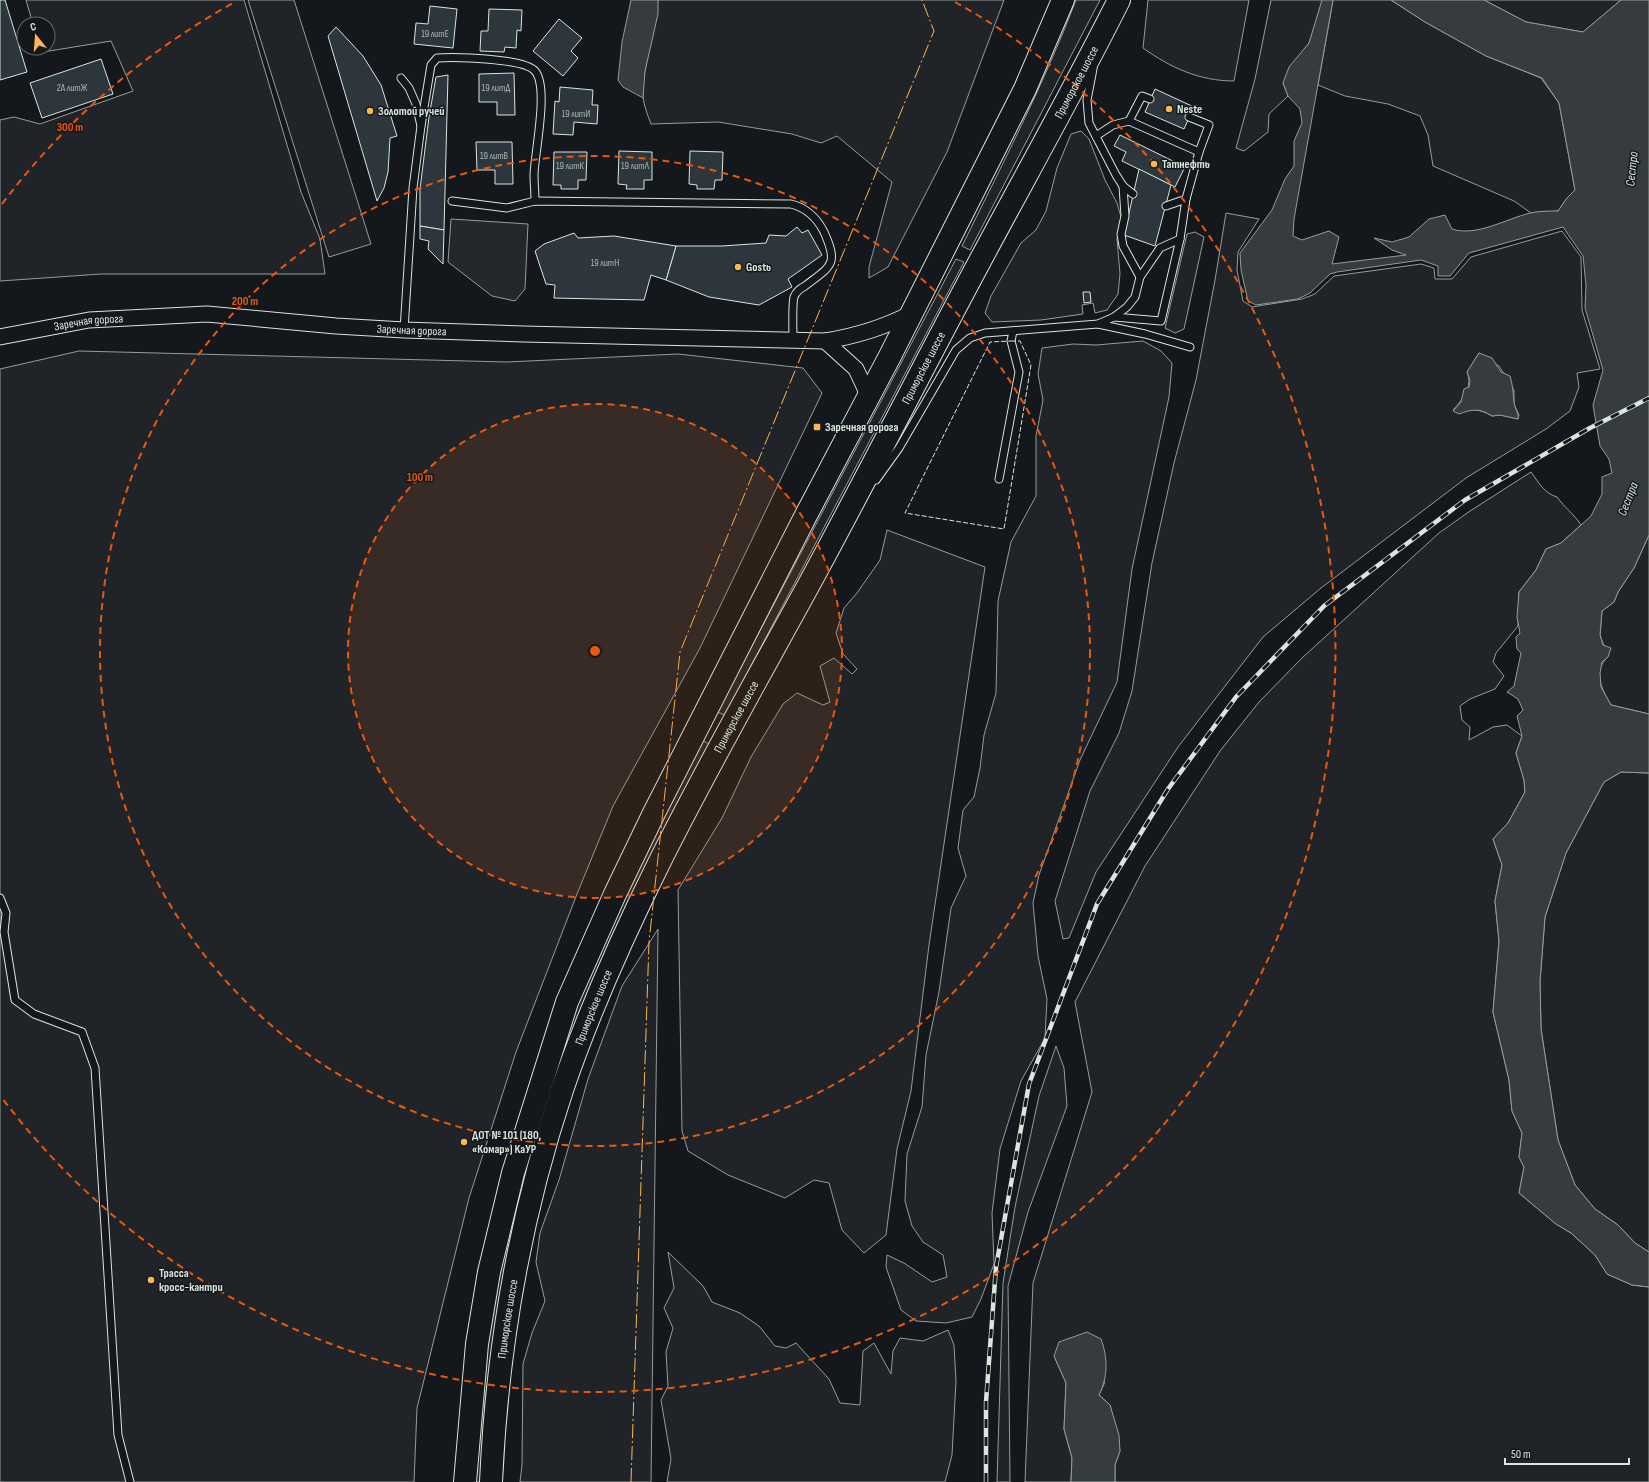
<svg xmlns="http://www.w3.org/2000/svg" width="1649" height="1482" font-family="'Sofia Sans Condensed',sans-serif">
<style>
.green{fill:#202428;stroke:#939e99;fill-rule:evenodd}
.parking{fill:#24282b;stroke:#939e99}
.water{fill:#363b3e;stroke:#939e99}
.building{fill:#2c363c;stroke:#d8e6dc}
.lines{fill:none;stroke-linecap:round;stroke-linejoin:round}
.service-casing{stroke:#d8e6dc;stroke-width:9}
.minor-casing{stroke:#d8e6dc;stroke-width:17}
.trunk-casing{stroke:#d8e6dc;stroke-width:24}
.service{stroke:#14181c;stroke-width:7}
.minor{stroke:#14181c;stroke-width:15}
.trunk{stroke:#14181c;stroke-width:22}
.rail-casing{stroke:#d8e6dc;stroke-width:4.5}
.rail{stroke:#14181c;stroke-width:3;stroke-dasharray:9;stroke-linecap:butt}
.fence{stroke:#d8e6dc;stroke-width:1;stroke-dasharray:5 2;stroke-linecap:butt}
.power{stroke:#ffb74d;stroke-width:1;stroke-dasharray:14 3 2 3;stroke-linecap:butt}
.ring{fill:none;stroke:#e8590c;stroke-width:2;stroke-dasharray:7 5}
.poi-dot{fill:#ffb74d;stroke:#14181c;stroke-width:1.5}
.labels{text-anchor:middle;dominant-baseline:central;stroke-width:3;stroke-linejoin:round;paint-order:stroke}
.number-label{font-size:10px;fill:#adbab4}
.street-label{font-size:12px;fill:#d8e6dc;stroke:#14181c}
.poi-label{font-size:12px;font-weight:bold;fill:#d8e6dc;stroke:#14181c;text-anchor:start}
.water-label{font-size:13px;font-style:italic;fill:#d8e6dc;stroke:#14181c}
.centre{fill:#e8590c;stroke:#14181c;stroke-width:2}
.ring-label{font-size:12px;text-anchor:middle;font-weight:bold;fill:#e8590c;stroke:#14181c;stroke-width:3;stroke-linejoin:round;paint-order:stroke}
</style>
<rect width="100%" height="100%" fill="#14181c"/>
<!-- green -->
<g class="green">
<path d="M 26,0 L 244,0 L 301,192 L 320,239 L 325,274 L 101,274 L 0,281 L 0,120 L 14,117 L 40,124 L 133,91 L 111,41 L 43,52 L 41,48 L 48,48 L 48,24 L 33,24 Z"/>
<path d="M 248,0 L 294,0 L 371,244 L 329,257 Z"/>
<path d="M 658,0 L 1004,0 L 947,152 L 888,267 L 869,278 L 869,267 L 892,182 L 837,136 L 821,143 L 792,134 L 718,122 L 651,124 C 648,116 644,106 643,97 C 642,64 657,33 658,0 Z"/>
<path d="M 1076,0 L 1100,0 L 970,250 L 962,246 C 1002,165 1044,84 1076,0 Z"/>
<path d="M 1148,0 L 1249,0 L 1234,81 C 1200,81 1171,68 1143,48 Z"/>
<path d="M 1271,0 L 1322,0 L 1322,3 L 1309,43 L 1283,83 L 1288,96 L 1269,114 L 1268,132 L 1244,151 L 1236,148 L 1255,79 Z"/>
<path d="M 1333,0 L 1391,0 L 1425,22 L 1486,56 L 1541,78 L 1559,103 L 1575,190 L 1567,198 L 1558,211 L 1531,213 L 1514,201 L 1433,166 L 1428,135 L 1420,116 L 1388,104 L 1345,96 L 1318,85 Z"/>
<path d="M 1484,0 L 1621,0 L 1583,32 L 1526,22 Z"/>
<path d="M 1081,131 L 1089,139 L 1105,180 L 1117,203 L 1121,217 L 1117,239 L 1120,274 L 1118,294 L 1107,310 L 1095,313 L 1093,303 L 1082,305 L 1083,314 L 1041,320 L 992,322 L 985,313 L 991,296 L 1021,243 L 1036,230 L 1046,211 L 1057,168 L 1071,134 Z"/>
<path d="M 1226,213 L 1259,219 L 1238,252 L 1237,270 L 1243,301 L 1252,307 L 1302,299 L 1315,294 L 1334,276 L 1421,264 L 1434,268 L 1435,279 L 1452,279 L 1471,257 L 1562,231 L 1581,257 L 1582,310 L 1600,369 L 1577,373 L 1579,387 L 1570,411 L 1546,429 L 1466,478 L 1321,588 L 1263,637 L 1178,747 L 1096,872 L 1069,938 L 1063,939 L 1055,901 L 1090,791 L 1119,733 L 1132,691 L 1152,563 L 1174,463 L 1196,380 L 1215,280 ZM 1479,353 L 1499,366 L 1514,390 L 1514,404 L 1519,415 L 1518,419 L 1500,415 L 1492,416 C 1479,408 1468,409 1453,410 C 1463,399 1473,387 1467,372 Z"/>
<path d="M 1195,232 L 1204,237 L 1184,329 L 1175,333 L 1165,328 L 1187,234 Z"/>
<path d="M 956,259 L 964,262 L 725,715 L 717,712 Z"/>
<path d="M 1143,341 L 1161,351 L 1172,363 L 1169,397 L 1132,569 L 1117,682 L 1080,760 L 1039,875 L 1033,903 L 1038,956 L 1047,999 L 1045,1038 L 1021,1081 L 1000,1149 L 992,1213 L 994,1264 L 981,1299 L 972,1317 L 946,1323 L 916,1321 L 901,1310 L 886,1267 L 887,1255 L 904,1263 L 932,1282 L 947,1277 L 943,1255 L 923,1242 L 912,1226 L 905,1201 L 907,1154 L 922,1107 L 926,1055 L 939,992 L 951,908 L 966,876 L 958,848 L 963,810 L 974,797 L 980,768 L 984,735 L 996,693 L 998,601 L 1011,542 L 1036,496 L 1036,436 L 1043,400 L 1038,374 L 1042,348 L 1073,344 L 1096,345 Z"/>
<path d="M 79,351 L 507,362 L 678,354 L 803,368 L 822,393 L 700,648 L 613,806 L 577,894 L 516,1052 L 469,1198 L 417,1408 L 414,1482 L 0,1482 L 0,369 Z"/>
<path d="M 1531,472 C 1539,483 1544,493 1557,497 C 1565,508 1573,513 1581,525 L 1561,543 L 1546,549 L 1536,570 L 1519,592 L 1518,626 L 1496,653 L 1493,662 L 1504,676 L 1495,689 L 1470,699 L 1460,706 L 1462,720 L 1470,727 L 1469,740 L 1493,727 L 1507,725 L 1522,736 L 1516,753 L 1524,780 L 1525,792 L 1508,823 L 1493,839 L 1502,865 L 1495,901 L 1499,941 L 1493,1012 L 1509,1080 L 1512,1111 L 1522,1133 L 1519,1157 L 1524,1167 L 1519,1193 L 1556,1224 L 1571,1233 L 1595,1255 L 1607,1274 L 1632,1285 L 1649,1287 L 1649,1482 L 1115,1482 L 1115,1465 L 1120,1451 L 1110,1405 L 1099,1395 L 1105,1382 L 1054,1356 L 1066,1383 L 1064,1429 L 1072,1458 L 1071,1482 L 1025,1482 L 1033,1283 L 1092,1092 L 1075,1002 L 1145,866 L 1220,751 L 1259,702 L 1302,658 L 1439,533 L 1470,511 Z"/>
<path d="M 887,530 L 985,567 L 929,945 L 911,1091 L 897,1149 L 886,1235 L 864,1253 L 842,1230 L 829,1183 L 814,1180 L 785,1198 L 728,1175 L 688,1151 L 682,1131 L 678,890 L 722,818 L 751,757 L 783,704 L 797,693 L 823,705 L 830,702 L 820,666 L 834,658 L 852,674 L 857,669 L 843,654 L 836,633 L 844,608 L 857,593 L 880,560 Z"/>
<path d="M 1649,535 L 1649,714 L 1611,705 C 1602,690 1592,671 1608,657 L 1600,635 L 1602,611 L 1614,602 L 1618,592 L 1634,568 Z"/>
<path d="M 702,740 L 709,744 L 528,1178 L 504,1270 L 486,1393 L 480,1482 L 474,1482 L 480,1395 L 498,1271 L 521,1175 L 577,1003 L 623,897 Z"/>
<path d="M 1621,772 L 1649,773 L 1649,1252 L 1635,1243 L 1618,1225 L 1595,1209 L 1575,1185 L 1558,1140 L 1541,1029 L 1540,981 L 1545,917 L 1566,853 L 1604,782 Z"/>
<path d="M 658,929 L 651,1482 L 520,1482 L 522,1465 L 523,1364 L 532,1333 L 545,1301 L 536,1262 L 540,1233 L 559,1180 L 588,1079 L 622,986 Z"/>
<path d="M 1056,1046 L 1064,1068 L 1067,1106 L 1028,1212 L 1008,1286 L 1010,1482 L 997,1482 L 1003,1283 L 1015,1207 L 1039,1096 Z"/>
<path d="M 668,1252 L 703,1286 L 712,1302 L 740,1313 L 759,1326 L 775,1346 L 786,1348 L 796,1343 L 829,1379 L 840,1403 L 860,1405 L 863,1351 L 874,1343 L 891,1374 L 893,1351 L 900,1338 L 923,1341 L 948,1330 L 954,1345 L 956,1381 L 952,1455 L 945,1482 L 667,1482 L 671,1459 L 661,1400 L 668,1386 L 666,1352 L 673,1328 L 664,1308 L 674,1288 Z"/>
</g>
<!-- parking -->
<path class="parking" d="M 451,219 L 528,224 L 525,289 L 515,301 L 492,296 L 448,262 Z"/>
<!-- water -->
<g class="water">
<path d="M 631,0 L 658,0 L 658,14 L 645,71 L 643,98 L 623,87 L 618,80 L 622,42 Z"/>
<path d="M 1322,0 L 1333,0 L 1294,219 L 1293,236 L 1302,240 L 1329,231 L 1339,237 L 1332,264 L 1406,255 L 1392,250 L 1374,238 L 1392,242 L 1409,237 L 1429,219 L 1445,215 L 1452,229 C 1476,237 1506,219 1530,213 C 1539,211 1549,211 1558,211 L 1567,198 L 1575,190 L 1559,103 L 1542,78 L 1486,56 L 1425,22 L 1391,0 L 1484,0 L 1526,22 L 1583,32 L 1621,0 L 1649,0 L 1649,535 L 1634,568 L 1618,592 L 1614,602 L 1602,611 L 1600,635 L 1603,645 L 1611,648 L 1608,657 L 1602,662 L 1600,673 L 1601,687 L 1611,705 L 1649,714 L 1649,773 L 1621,772 L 1604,782 L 1566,853 L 1545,917 L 1540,981 L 1541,1029 L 1558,1140 L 1575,1185 L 1595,1209 L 1618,1225 L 1635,1243 L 1649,1252 L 1649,1287 L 1632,1285 L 1607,1274 L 1595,1255 L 1571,1233 L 1556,1224 L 1519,1193 L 1524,1167 L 1519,1157 L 1522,1133 L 1512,1111 L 1509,1080 L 1493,1012 L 1499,941 L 1495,901 L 1502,865 L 1493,839 L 1508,823 L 1525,792 L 1524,780 L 1516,753 L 1522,736 L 1517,716 L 1523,710 L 1518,699 L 1507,692 L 1514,686 L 1521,653 L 1517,649 L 1516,637 L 1520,633 L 1517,617 L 1519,592 L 1536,570 L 1546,549 L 1561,543 L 1591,516 L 1602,494 L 1602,477 L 1612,473 L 1609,459 L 1600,446 L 1593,405 L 1603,370 L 1585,308 L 1586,285 L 1583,256 L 1563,227 L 1469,253 L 1450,276 L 1438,276 L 1438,266 L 1421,260 L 1337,272 L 1330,274 L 1310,293 L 1298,299 L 1256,305 L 1248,301 L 1241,270 L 1240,253 L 1272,210 L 1285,179 L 1294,166 L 1294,141 L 1302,123 L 1300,109 L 1288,96 L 1283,83 L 1289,67 L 1309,43 Z"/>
<path d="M 1479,353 L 1492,358 L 1501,372 L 1510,376 C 1513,386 1513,393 1514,403 C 1515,409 1519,413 1518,419 L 1500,415 L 1492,416 C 1480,408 1472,409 1459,414 L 1453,411 L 1461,402 L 1464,389 L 1469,387 L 1470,380 L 1467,372 Z"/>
<path d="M 1087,1332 L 1101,1339 C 1108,1358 1108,1377 1099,1395 L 1110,1405 L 1119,1435 L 1120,1451 L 1115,1465 L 1115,1482 L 1071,1482 L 1072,1458 L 1064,1429 L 1066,1383 L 1054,1356 L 1059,1342 Z"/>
</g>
<!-- building -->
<g class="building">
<path d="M 0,0 L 5,0 L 27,72 L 0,80 Z"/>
<path d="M 430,6 L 457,9 L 453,48 L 414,44 L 416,23 L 428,24 Z"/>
<path d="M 489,9 L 522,10 L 521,31 L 517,30 L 516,48 L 505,47 L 504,52 L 480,51 L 481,31 L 488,31 Z"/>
<path d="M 559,19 L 582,38 L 571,51 L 578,58 L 563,76 L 533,51 Z"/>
<path d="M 336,27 L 363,56 L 381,85 L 397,136 L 390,138 L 388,172 L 384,188 L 377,201 L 328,36 Z"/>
<path d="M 101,59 L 113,94 L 42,118 L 30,83 Z"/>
<path d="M 514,73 L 515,115 L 497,115 L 497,102 L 479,102 L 479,74 Z"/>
<path d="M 448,75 L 444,230 L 420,226 L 420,189 L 429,117 L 436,77 Z"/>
<path d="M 560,87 L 593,90 L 592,105 L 598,105 L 597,124 L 574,122 L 573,135 L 553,134 L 555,101 L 559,102 Z"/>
<path d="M 1155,89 L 1194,107 L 1184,129 L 1145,112 Z"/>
<path d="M 1120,135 L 1185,167 L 1175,187 L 1122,161 L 1126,152 L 1114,146 Z"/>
<path d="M 476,142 L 512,142 L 513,184 L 495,184 L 495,170 L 477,170 Z"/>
<path d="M 619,151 L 652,152 L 652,180 L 644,180 L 644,189 L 626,189 L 627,185 L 618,184 Z"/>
<path d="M 690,151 L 723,152 L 722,180 L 715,180 L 714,189 L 697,189 L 697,185 L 689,184 Z"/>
<path d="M 554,152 L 587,152 L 586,180 L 578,180 L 578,189 L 561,189 L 561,185 L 553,185 Z"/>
<path d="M 1139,169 L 1171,185 L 1155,246 L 1124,235 Z"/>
<path d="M 420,226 L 444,230 L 443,264 L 428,249 L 429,241 L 420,239 Z"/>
<path d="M 797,227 L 802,233 L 808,230 L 822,255 L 788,279 L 792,287 L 759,305 L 709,297 L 666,280 L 676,246 L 722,246 L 766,243 L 769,235 L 786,236 Z"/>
<path d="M 574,233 L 578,238 L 614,236 L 676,246 L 666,280 L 651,275 L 644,300 L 554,298 L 555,285 L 546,284 L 535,251 L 544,244 Z"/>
<path d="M 1083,292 L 1090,292 L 1091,302 L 1084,303 Z"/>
</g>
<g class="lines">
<!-- service casing -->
<g class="service-casing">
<g id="service">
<path d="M 1093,69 L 1087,100 L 1089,123 L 1116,175 L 1123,186 L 1133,194"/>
<path d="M 401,78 L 409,88 L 416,104 L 421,126 L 413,188 L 404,330"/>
<path d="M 1129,121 L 1142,96 L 1150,99"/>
<path d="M 421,126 L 431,65 L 437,58 C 455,57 524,58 535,71 C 549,87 535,151 534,174 C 534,183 535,192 535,201"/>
<path d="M 1096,136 L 1113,125 L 1129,121 L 1199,152"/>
<path d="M 1123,186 L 1125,216 L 1121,234 L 1123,246 L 1140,277"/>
<path d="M 1186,199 L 1199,152 L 1209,125 L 1189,117"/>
<path d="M 452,201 L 507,208 L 535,201 L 791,204 C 807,208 817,218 824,232 C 839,265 831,266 805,286 C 801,288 796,292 794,297 C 792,304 793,330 793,340"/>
<path d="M 1114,317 L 1161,321 L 1180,239"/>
<path d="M 1098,324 L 1145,334 L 1190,347"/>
<path d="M 999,479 L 1019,372 L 1011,341 L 1013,331"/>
<path d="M 876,480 L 899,448 L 956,350 L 970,338 L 985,333 L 1098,324 L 1114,317 L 1127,307 L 1135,297 L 1140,277 L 1160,248 L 1180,239 L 1186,199 L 1166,206"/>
<path d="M 0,898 L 6,913 L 4,932 L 15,1000 L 34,1014 L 82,1032 L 95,1068 L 118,1435 L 130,1482"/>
</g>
</g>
<!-- minor casing -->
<g class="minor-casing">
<g id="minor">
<path id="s1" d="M 0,337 L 89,320 L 207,314 L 336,326 L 404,330 L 523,334 L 825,341 C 857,336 883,328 912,313"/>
<path d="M 825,341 L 856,369 L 869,397"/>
</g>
</g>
<!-- trunk casing -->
<g class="trunk-casing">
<g id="trunk">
<path d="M 465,1482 L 477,1344 L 489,1272 L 513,1173 L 567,1002 L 615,894 L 654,813 L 804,519 L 890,356 L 1025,89 L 1063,0"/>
<path id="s2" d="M 491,1482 C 497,1349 520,1216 562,1090 C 624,909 722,744 813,577 C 870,472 924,365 981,259 C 1027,173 1075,88 1119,0"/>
</g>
</g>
<!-- service -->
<use href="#service" class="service"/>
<!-- minor -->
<use href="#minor" class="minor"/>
<!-- trunk -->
<use href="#trunk" class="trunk"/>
<!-- rail casing -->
<g class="rail-casing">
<path id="rail" d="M 986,1482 L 986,1402 L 996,1267 L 1029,1084 L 1097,904 L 1168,789 L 1236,697 L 1324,606 L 1465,500 L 1590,428 L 1649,398"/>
</g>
<!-- rail -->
<use href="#rail" class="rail"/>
<!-- fence -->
<path class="fence" d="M 1011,341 L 1020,341 L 1031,365 L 1004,529 L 905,513 L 990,342 Z"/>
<!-- power -->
<path class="power" d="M 631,1482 L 649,942 L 680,652 L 934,31 L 922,0"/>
</g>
<!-- distance rings -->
<circle cx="595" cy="651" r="247" fill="#e8590c" fill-opacity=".12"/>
<g class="ring">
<circle cx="595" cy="651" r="247"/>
<circle cx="595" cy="651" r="495"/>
<path d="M2 204A742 742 0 0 1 235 2M955 2A742 742 0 1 1 2 1098"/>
</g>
<!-- markers -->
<g class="poi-dot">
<circle cx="1169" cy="109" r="4"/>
<circle cx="370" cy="111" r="4"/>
<circle cx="1154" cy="164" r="4"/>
<circle cx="738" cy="267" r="4"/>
<rect x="813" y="423" width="8" height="8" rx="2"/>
<circle cx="464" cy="1142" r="4"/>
<circle cx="151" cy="1280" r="4"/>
</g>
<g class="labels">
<!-- number labels -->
<g class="number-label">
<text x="435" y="34">19 литЕ</text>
<text x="72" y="88">2А литЖ</text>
<text x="496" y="88">19 литД</text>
<text x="576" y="114">19 литИ</text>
<text x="494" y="156">19 литВ</text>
<text x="570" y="166">19 литК</text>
<text x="635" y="166">19 литЛ</text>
<text x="605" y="263">19 литН</text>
</g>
<!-- street labels -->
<g class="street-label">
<text stroke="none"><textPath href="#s2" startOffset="1532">Приморское шоссе</textPath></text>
<text stroke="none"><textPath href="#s1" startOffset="90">Заречная дорога</textPath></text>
<text stroke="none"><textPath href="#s1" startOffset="414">Заречная дорога</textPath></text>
<text stroke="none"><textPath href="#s2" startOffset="1208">Приморское шоссе</textPath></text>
<text stroke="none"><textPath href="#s2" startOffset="812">Приморское шоссе</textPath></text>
<text stroke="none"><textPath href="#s2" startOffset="488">Приморское шоссе</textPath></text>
<text stroke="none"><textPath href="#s2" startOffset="164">Приморское шоссе</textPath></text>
</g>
<!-- poi labels -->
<g class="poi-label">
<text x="1177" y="109">Neste</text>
<text x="378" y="111">Золотой ручей</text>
<text x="1162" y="164">Татнефть</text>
<text x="746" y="267">Gostь</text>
<text x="825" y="427">Заречная дорога</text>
<text x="472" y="1135">ДОТ № 101 (180,<tspan x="472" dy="14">«Комар») КаУР</tspan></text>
<text x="159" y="1273">Трасса<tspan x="159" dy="14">кросс-кантри</tspan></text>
</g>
<!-- water labels -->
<g class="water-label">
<text transform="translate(1632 169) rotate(-84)">Сестра</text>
<text transform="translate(1628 499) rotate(-68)">Сестра</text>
</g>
</g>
<circle cx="595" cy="651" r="6" class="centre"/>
<g class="ring-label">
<text x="70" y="131">300 m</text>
<text x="245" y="305">200 m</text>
<text x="420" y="481">100 m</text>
</g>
<!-- north arrow -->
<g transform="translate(36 36) rotate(343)"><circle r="19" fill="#14181c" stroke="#626a69"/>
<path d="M0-3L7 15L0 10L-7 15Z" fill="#ffb74d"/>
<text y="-6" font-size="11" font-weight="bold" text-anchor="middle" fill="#d8e6dc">С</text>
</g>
<!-- scale -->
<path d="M1505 1458v6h124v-6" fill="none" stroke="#d8e6dc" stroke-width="2"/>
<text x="1511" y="1458" font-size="12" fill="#d8e6dc" stroke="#14181c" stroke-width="3" paint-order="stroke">50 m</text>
</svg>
